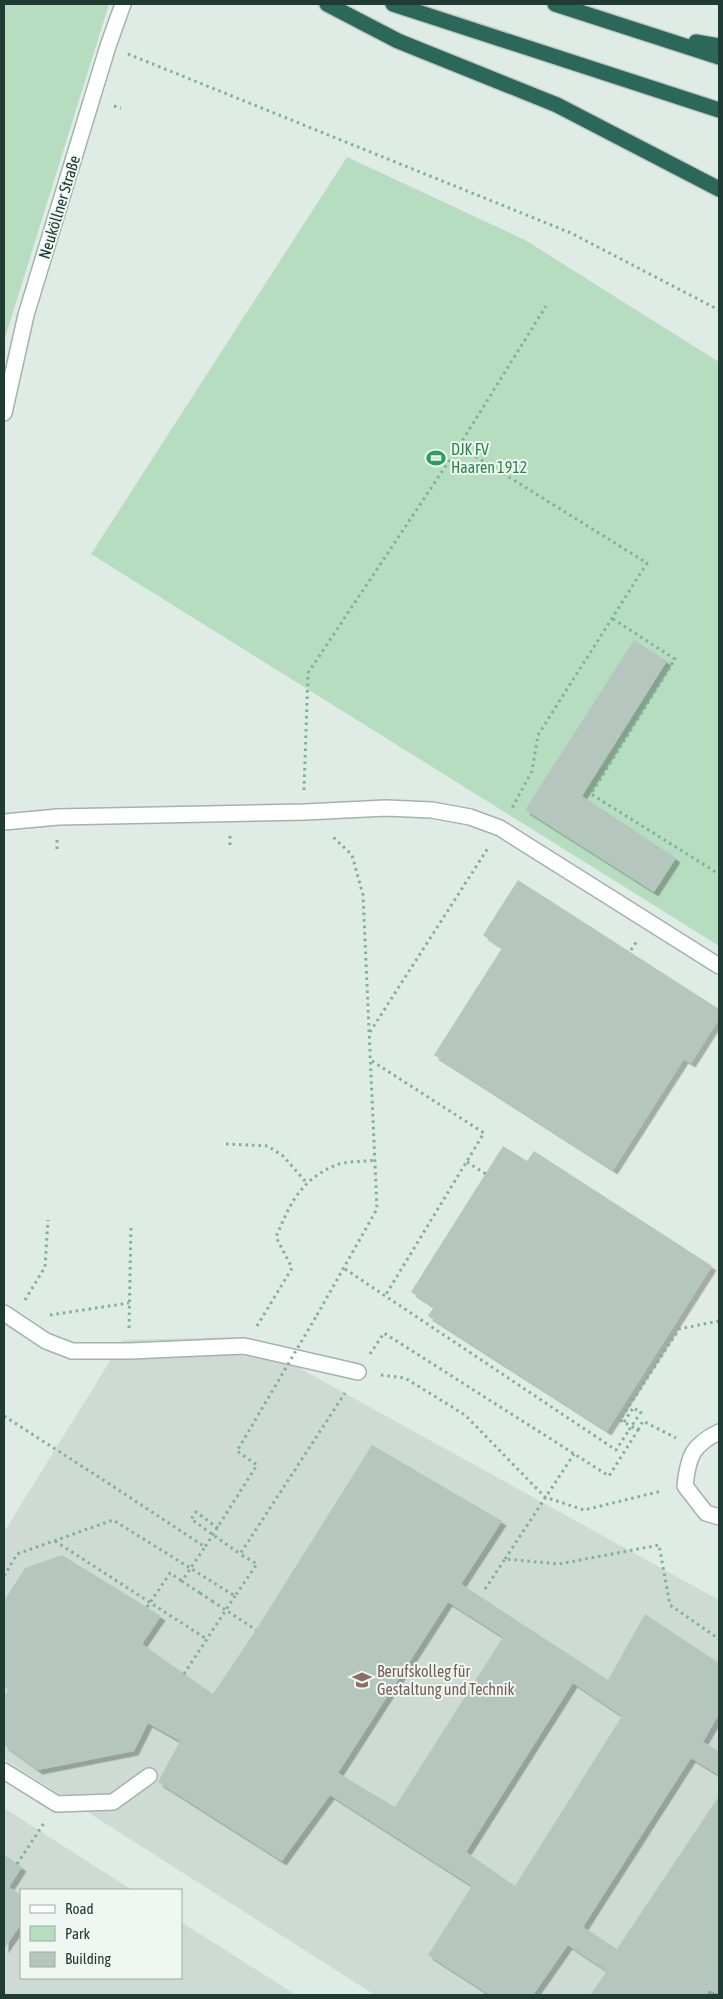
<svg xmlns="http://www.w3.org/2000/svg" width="723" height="1999" font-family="'Asap Condensed',sans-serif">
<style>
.built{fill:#cddbd4}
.green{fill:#b7ddc0}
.building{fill:#b4c6be;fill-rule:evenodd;filter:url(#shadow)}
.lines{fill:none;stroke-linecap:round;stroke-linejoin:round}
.minor-casing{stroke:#a2b3ac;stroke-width:18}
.highway-casing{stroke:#c1c8c6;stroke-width:18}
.path{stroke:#7eb09f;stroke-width:3;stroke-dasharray:2.5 4;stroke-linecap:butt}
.minor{stroke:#fff;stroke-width:15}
.highway{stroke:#2b685a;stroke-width:15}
.path-bridge{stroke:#7eb09f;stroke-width:3;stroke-dasharray:2.5 4;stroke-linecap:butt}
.labels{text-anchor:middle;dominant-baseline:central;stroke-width:4;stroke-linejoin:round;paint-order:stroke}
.street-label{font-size:16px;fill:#203b33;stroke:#f0f7f3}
.leisure-label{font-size:16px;fill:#27864d;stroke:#f0f7f3;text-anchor:start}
.education-label{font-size:16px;fill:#785e54;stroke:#f0f7f3;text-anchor:start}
</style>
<defs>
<filter id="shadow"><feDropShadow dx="4.5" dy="4.5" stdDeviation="0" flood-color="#0004"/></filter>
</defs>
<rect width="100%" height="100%" fill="#dfebe5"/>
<!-- built -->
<g class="built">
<path d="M 243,1337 L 719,1600 L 719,1995 L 375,1995 L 4,1759 L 4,1532 L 123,1340 Z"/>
<path d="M 4,1808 L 132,1890 L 21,1890 L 21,1978 L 181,1978 L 181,1922 L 296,1995 L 4,1995 Z"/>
</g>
<!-- green -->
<g class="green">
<path d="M 4,4 L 109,4 L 4,341 Z"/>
<path d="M 347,157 L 525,240 L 719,362 L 719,946 L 91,554 Z"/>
</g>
<!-- building -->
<g class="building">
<path d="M 634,640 L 667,661 L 582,796 L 676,858 L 654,892 L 525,810 Z"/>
<path d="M 518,880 L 719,1009 L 719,1019 L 691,1063 L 684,1059 L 613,1170 L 434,1055 L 502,948 L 483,935 Z"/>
<path d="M 503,1146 L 527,1161 L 534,1151 L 712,1266 L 607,1431 L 428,1316 L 434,1307 L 411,1292 Z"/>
<path d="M 372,1445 L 502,1521 L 461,1584 L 608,1680 L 645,1614 L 719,1663 L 719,1714 L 703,1742 L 719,1751 L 719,1775 L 691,1758 L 583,1927 L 617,1949 L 719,1796 L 719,1994 L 709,1990 L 706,1995 L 590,1995 L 607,1971 L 568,1945 L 533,1995 L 490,1995 L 428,1955 L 472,1886 L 330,1795 L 282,1861 L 158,1782 L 180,1741 L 148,1723 L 134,1751 L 38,1770 L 4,1745 L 4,1697 L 8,1690 L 4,1687 L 4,1601 L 25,1568 L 62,1555 L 161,1616 L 142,1644 L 213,1694 L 256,1630 ZM 448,1602 L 503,1637 L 395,1807 L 338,1773 ZM 573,1683 L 622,1716 L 515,1886 L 466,1852 Z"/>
<path d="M 4,1855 L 22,1867 L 9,1887 L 21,1895 L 21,1924 L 4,1949 Z"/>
</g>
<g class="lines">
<!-- minor casing -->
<g class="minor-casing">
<g id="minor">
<path d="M 4,413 L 26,315 L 108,46 L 123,4"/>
<path d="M 4,822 L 58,817 L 305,812 L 386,808 L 432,810 L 470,817 L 500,828 L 719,966"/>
<path d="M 4,1313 L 46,1341 L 72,1351 L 130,1351 L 244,1346 L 358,1372"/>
<path d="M 719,1432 C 692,1445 688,1457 685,1486 L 706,1513 L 719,1517"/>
<path d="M 4,1771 L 57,1804 L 113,1802 L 149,1776"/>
</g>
</g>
<!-- highway casing -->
<g class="highway-casing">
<g id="highway">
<path d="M 327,4 L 398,41 L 557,105 L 719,189"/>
<path d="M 393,4 L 719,110"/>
<path d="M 555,4 L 719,57"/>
<path d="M 696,42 L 719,46"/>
</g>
</g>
<!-- path -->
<g class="path">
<path d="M 128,54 L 571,233 L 719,310"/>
<path d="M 114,106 L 121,108"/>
<path d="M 459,446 L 647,563 L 538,735 L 532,771 L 512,808"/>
<path d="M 613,619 L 675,659 L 591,794 L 719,874"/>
<path d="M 304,790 L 308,673 L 459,446 L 546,306"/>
<path d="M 230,836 L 230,845"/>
<path d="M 57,849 L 57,840"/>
<path d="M 631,950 L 637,941"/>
<path d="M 370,1032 L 488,848"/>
<path d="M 372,1061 L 484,1133 L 385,1296"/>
<path d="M 226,1144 L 268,1146 L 283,1156 L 306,1182"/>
<path d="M 467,1162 L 486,1174"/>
<path d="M 345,1269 L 616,1450 L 629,1430"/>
<path d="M 25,1300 L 45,1267 L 48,1220"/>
<path d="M 50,1315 L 129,1303"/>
<path d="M 317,1315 L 377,1209 L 363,895 L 352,855 L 331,835"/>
<path d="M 257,1326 L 292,1268 L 276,1237 C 290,1204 300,1180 336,1165 C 346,1161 362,1162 374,1160"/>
<path d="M 129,1328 L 131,1224"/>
<path d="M 370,1354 L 384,1333 L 609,1476 L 638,1430 L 620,1420 L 679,1329 L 719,1321"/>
<path d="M 381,1375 L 405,1378 L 465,1415 L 545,1497 L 584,1510 L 662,1491"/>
<path d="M 4,1416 L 108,1483"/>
<path d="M 624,1422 L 633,1408"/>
<path d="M 638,1430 L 643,1421 L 676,1438"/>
<path d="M 218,1528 L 196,1512 L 191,1519 L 240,1554"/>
<path d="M 55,1541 L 208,1640"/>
<path d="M 505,1559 L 574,1454"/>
<path d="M 4,1576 L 17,1554 L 113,1520 L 235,1596 L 257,1564 L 240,1554 L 345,1393"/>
<path d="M 485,1589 L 505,1559 L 559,1564 L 659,1545 L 670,1605 L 719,1639"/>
<path d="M 200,1593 L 212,1601"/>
<path d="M 184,1674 L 235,1596"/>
<path d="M 17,1864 L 44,1823"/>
</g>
<!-- minor -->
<use href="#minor" class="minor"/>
<!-- highway -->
<use href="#highway" class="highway"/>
<!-- path-bridge -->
<g class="path-bridge">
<path d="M 629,1430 L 641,1412 L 633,1408"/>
<path d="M 108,1483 L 205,1547 L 257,1465 L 237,1451 L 317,1315"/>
<path d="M 200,1593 L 182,1581 L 205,1547"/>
<path d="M 212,1601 L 256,1630"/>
<path d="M 147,1607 L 170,1573 L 182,1581"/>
</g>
</g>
<!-- icons -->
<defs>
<g id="stadium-bare" transform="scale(1.5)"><path d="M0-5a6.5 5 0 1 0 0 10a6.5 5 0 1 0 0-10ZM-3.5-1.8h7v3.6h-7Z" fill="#2e9e5b" stroke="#f0f7f3" stroke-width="2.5" paint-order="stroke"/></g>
<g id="school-bare" transform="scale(1.5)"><path d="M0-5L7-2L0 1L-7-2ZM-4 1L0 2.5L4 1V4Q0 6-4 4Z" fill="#8d6e63" stroke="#f0f7f3" stroke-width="2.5" paint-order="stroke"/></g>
</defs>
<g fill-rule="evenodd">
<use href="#stadium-bare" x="436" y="458"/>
<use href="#school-bare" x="362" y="1680"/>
</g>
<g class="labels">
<!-- street labels -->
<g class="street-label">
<text transform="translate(59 207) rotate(-73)">Neuköllner Straße</text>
</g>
<!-- leisure labels -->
<g class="leisure-label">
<text x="451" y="449">DJK FV<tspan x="451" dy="18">Haaren 1912</tspan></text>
</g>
<!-- education labels -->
<g class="education-label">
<text x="377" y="1671">Berufskolleg für<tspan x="377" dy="18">Gestaltung und Technik</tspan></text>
</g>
</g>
<!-- border -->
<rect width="723" height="1999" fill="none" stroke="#203b33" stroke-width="10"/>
<!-- legend -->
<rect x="20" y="1889" width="162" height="90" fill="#f0f7f3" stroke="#9daca6"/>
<rect x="30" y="1905" width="25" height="8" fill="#ffffff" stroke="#9daca6"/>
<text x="65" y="1914" font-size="15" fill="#203b33">Road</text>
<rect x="30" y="1926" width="25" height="15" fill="#b7ddc0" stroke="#9daca6"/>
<text x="65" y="1939" font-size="15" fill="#203b33">Park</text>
<rect x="30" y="1952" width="25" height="15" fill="#b4c6be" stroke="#9daca6"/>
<text x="65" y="1964" font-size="15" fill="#203b33">Building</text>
</svg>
